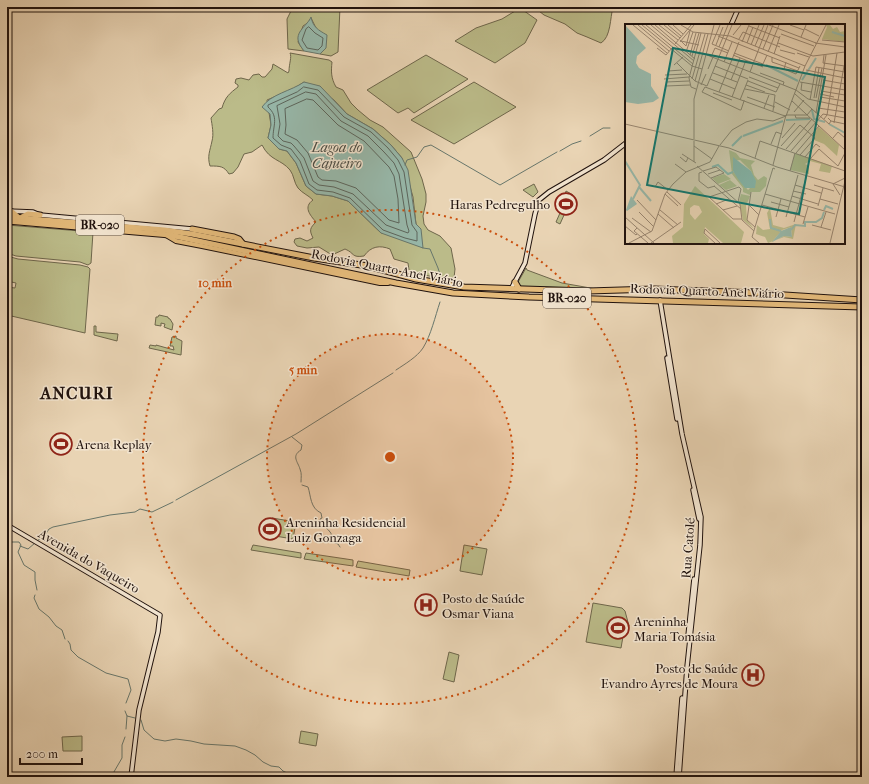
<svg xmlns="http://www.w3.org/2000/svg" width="869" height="784" font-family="'IM FELL French Canon',serif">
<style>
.green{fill:#bbbb89;stroke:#6e664b;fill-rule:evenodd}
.water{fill:#97b8aa;stroke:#67766b}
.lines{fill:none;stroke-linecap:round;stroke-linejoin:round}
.shore{stroke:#5c655c;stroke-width:1}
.stream{stroke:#67766b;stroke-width:1}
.secondary-casing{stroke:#20120d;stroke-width:5.5}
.primary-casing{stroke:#20120d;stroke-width:6}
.highway-casing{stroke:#20120d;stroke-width:7}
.secondary{stroke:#f1e3ce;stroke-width:3.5}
.primary{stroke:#e4ba7a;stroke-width:4}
.highway{stroke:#e4ba7a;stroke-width:5}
.ring{fill:none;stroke:#ca4e0c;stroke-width:2;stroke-dasharray:2 4}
.labels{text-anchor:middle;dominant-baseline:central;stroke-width:3;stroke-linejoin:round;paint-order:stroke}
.shield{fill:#f1e3ce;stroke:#5f5147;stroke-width:1}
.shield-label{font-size:12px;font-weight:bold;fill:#20120d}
.poi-label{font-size:13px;fill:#20120d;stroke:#f1e3ce;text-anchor:start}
.street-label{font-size:13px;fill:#20120d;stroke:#f1e3ce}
.water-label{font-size:14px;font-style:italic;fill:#4a4c44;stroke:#f1e3ce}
.district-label{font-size:17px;font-weight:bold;letter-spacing:1px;fill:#20120d;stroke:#f1e3ce}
.inset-river{fill:none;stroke:#97b8aa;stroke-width:2}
.inset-road{fill:none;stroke:#998671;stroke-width:1}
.view{fill:#0f766e;fill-opacity:0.15;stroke:#0f766e;stroke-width:2}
.inset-edge{fill:none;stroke:#20120d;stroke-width:2}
.centre{fill:#ca4e0c;stroke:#f1e3ce;stroke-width:2}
.ring-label{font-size:12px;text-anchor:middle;font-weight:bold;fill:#ca4e0c;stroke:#f1e3ce;stroke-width:3;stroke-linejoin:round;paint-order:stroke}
</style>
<rect width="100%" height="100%" fill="#e9d4b4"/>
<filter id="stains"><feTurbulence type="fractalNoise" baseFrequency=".005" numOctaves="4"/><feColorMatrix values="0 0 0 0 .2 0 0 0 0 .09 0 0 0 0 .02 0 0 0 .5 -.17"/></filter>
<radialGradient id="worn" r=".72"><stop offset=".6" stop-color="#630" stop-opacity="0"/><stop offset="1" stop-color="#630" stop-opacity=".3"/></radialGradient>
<!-- green -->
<g class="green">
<path d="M 293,7 L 340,7 L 338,52 L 331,56 L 320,54 L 323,51 L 317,30 L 311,18 L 309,22 L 303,26 L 298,42 L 304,51 L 288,49 L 287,19 Z"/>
<path d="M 534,7 L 613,7 C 610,18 611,37 601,43 L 587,37 L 577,33 L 565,24 L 544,15 Z"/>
<path d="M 520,8 L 537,20 L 525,43 L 495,63 L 455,41 L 476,28 L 502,19 Z"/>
<path d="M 290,53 L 329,60 L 332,62 C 331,72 331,78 336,87 L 343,90 L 351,103 L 358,110 L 370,120 L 383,127 L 411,152 L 422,179 L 426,194 L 426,202 L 423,216 L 424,224 L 428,230 L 440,236 L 451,248 L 455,269 L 454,278 L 448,279 L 411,273 L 409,270 L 408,263 L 394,259 L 390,249 C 380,245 371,246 364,256 C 351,258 355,253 345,249 L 332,255 L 319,247 L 307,248 L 297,246 L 294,242 L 295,239 L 300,238 L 307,241 L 313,238 C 309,230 310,228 316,222 C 310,215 303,207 313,200 C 308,195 302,193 298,188 C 294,183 294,175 290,170 C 281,159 270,161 262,145 L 252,152 L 244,154 L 238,167 L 233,173 L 229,174 C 224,166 220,166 210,166 C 207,156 210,151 212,141 C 214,134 212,125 211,118 L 219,109 L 222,108 C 225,97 230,93 238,87 L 238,85 L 235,83 L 236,79 L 241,78 L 249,80 L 253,75 L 259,74 L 262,77 L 265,77 L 272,69 L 273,64 L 288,73 L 289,71 C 289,64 292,57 290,53 ZM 304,82 L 334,100 L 347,114 L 373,129 L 391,145 L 402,158 L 413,197 L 416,224 L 381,233 L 348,201 L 332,196 L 316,194 L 306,186 L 296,163 L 287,151 L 279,149 L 268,138 L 271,125 L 267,100 L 295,88 Z"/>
<path d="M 426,55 L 468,79 L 414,113 L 408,108 L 398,113 L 367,90 Z"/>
<path d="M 474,82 L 516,107 L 454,144 L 411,120 Z"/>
<path d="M 534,184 L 538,192 L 533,197 L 523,190 Z"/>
<path d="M 566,191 L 573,195 L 560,224 L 556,222 L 560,213 Z"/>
<path d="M 7,225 L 93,232 L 91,263 L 88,265 L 80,262 L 16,256 L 7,253 Z"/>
<path d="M 7,256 L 18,259 L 80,265 L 88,267 L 90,269 L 85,333 L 7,315 L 7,287 L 15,288 L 16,283 L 7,281 Z"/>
<path d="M 526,268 L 527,270 L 562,283 L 596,289 L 518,287 L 517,284 Z"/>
<path d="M 159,315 L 168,317 L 168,318 L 170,319 L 173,324 L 172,330 L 164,327 L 165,324 L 161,323 L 161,326 L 155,325 L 156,317 L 158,317 Z"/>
<path d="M 94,326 L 96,326 L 96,332 L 118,334 L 117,341 L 94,335 Z"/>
<path d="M 176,336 L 176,338 L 182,341 L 181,355 L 149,348 L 150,345 L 156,346 L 156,345 L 174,350 L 173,346 L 170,346 L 172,337 Z"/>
<path d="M 58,436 L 69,442 L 63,453 L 52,447 Z"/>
<path d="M 272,518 L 296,522 L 293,539 L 269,535 Z"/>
<path d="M 253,545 L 301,553 L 301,558 L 251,550 Z"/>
<path d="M 464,545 L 487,549 L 482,575 L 460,571 Z"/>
<path d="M 306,553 L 353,560 L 353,566 L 304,559 Z"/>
<path d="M 358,561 L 410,570 L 409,576 L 356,567 Z"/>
<path d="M 593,603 L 622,608 L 625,611 L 629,626 L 625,625 L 621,648 L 586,642 Z"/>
<path d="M 449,652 L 459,655 L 454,682 L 443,679 Z"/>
<path d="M 301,731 L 318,734 L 316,746 L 299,743 Z"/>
<path d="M 82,736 L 82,751 L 63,751 L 62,737 Z"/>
</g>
<!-- water -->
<g class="water">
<path d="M 311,17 C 313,27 318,30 327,35 L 326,48 L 320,54 L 304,51 C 302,48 300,46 299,43 C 294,32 308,25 311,17 Z"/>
<path d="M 304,82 L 320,86 L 347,114 L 373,129 L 391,145 L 402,158 L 408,170 L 416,224 L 421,229 L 423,248 L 381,233 L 348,201 L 332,196 L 316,194 L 306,186 L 296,163 L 287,151 L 279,149 L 268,138 L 271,125 L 270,114 L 262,107 C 271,94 291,91 304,82 Z"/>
</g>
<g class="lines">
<!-- shore -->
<g class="shore">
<path d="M 309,27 L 315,33 L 323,38 L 322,46 L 318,50 L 307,48 L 302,40 L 306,29 Z"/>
<path d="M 304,87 L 318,90 L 344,117 L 371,132 L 388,148 L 398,160 L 404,172 L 412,225 L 417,232 L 417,241 L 405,238 L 383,230 L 350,198 L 333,192 L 317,190 L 309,184 L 300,161 L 291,149 L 281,145 L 273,138 C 273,125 279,117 268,107 L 268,105 L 297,92 Z"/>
<path d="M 306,92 L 316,94 L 341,121 L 368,136 L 384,152 L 394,163 L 399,174 L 407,225 L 409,231 L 408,233 L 386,225 L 353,194 L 334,187 L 319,185 L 313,181 L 304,158 L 294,146 L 291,143 L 283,141 L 278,136 L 280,124 L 277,106 Z"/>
<path d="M 307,99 L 313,100 L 338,125 L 364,141 L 389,167 L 394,176 L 398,199 L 399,223 L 389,220 L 356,188 L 336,181 L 322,180 L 318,177 L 308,153 L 297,140 L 285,134 L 286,125 L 285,109 Z"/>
</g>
<!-- stream -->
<g class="stream">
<path d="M 590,136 L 603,128 L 610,128"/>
<path d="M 560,151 L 572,144 L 581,141"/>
<path d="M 405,165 L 407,160 L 417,157 L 424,147 L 431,145 L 500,185 L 557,152"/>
<path d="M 423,248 L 430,249 L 438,268 L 441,278"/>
<path d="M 396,370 C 405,364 417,357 423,348 C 431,335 435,317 440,302"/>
<path d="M 292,437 L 302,445 L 301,450 C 291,456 298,462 300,469 C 302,474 301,477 301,482"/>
<path d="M 302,485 L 308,487 C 311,496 310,508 321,513 L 322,518 L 320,519 C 321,527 326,526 330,532 C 333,535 330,538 333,542 L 338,544 L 340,547"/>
<path d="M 176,500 L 296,434 L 393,373"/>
<path d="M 37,541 L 45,535 L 49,529 L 53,527 L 110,515 L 135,512 L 140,509 L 152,512 L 173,502"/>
<path d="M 20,546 L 28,549 L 35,543"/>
<path d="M 7,547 L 9,547 L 11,542 L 19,542 L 21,545 L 18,552 L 24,565 L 35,572 L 35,580 L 37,590"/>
<path d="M 35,595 L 34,598 L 39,609 L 49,617 L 56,626 L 62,630 L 65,639"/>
<path d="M 68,641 L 70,644 L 71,650 L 78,657 L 106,673 L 128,679 L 131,690 L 126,703"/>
<path d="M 125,711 L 127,716 L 135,718"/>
<path d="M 141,720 L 144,730 L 154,739 L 165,741 L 176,739 L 191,741 L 204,744 L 235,746 L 246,750 L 255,755 L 263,762 L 271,766 L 279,767 L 283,771 L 295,777"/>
<path d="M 126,729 L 127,716"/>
<path d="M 111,777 L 122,758 L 122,745 L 125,737"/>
</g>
<!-- secondary casing -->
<g class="secondary-casing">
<g id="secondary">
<path d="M 731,25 L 739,7"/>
<path d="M 7,211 L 33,212 L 40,215 L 192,229"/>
<path d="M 511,289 L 525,263 L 535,214 L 539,200 L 549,192 L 604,160 L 626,143"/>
<path d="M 660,300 L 682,434 L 701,517 L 700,545 L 687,667 L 679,777"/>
<path d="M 667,358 L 677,419"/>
<path d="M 693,490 L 699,519"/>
<path d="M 7,525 L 160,615 L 158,632 L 139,710 L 131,777"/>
<path d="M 688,636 L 694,579"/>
<path d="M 676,777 L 682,698"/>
</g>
</g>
<!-- primary casing -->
<g class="primary-casing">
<path id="primary" d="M 166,235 L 176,241 L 202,246 L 380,283 L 388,283"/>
</g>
<!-- highway casing -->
<g class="highway-casing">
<g id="highway">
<path d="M 12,212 L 19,218"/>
<path d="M 7,217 L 164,230 L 192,234 L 314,258 L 368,266 L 416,279 L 464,287 L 588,291 L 654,289 L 756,293 L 862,300"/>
<path d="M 22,217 L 28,214 L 40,215"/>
<path d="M 7,221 L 170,235 L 396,283 L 453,293 L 529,297 L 862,307"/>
<path d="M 192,229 L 234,237 L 239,239 L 243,244"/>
<path d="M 515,282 L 519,289"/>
</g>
</g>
<!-- secondary -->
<use href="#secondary" class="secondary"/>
<!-- primary -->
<use href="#primary" class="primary"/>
<!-- highway -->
<use href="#highway" class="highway"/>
</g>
<!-- distance rings -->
<circle cx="390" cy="457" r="123" fill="#ca4e0c" fill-opacity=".12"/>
<g class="ring">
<circle cx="390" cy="457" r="123"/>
<circle cx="390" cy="457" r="247"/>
</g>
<!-- icons -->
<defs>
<g id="stadium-ring" transform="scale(1.15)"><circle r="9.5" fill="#f1e3ce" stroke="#8f2418" stroke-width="1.5"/><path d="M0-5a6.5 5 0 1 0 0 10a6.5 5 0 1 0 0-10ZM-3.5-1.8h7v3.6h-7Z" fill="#8f2418"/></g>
<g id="hospital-ring" transform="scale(1.15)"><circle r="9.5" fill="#f1e3ce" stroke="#8f2418" stroke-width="1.5"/><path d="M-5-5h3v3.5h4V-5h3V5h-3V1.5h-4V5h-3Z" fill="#8f2418"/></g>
</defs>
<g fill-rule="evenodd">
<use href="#stadium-ring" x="566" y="204"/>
<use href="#stadium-ring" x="61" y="444"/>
<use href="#stadium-ring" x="270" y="529"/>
<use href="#hospital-ring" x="426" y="605"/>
<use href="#stadium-ring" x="618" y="628"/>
<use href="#hospital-ring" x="753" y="675"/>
</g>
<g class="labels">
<!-- shield labels -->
<g class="shield">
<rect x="76" y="215" width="48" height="20" rx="3"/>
<rect x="543" y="288" width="48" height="20" rx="3"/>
</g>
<g class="shield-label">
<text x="100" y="225">BR-020</text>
<text x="567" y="298">BR-020</text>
</g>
<!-- poi labels -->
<g class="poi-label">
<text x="550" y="204" text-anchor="end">Haras Pedregulho</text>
<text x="76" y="444">Arena Replay</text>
<text x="286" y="522">Areninha Residencial<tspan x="286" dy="15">Luiz Gonzaga</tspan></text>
<text x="442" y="598">Posto de Saúde<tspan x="442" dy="15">Osmar Viana</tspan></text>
<text x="634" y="621">Areninha<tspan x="634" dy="15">Maria Tomásia</tspan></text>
<text x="738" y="668" text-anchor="end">Posto de Saúde<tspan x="738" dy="15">Evandro Ayres de Moura</tspan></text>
</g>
<!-- street labels -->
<g class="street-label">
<text transform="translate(387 268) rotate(11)">Rodovia Quarto Anel Viário</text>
<text transform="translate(707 291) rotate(2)">Rodovia Quarto Anel Viário</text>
<text transform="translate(688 548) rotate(-86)">Rua Catolé</text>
<text transform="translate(89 561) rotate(30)">Avenida do Vaqueiro</text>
</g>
<!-- water labels -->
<g class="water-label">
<text x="337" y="147">Lagoa do<tspan x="337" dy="16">Cajueiro</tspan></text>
</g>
<!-- district labels -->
<g class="district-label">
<text x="77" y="393">ANCURI</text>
</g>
</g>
<!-- overview -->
<g transform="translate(625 24)">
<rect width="220" height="220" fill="#e9d4b4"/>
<path d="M 201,1 L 205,1 L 208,5 L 212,3 L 215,8 L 220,7 L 220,18 L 197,15 L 202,3 ZM 194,103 L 214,121 L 212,132 L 199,120 L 189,116 L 187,111 ZM 104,126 L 111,129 L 115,134 L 130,137 L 126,141 L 129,151 L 133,156 L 139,152 L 142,154 L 141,162 L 135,168 L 126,168 L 125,171 L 118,168 L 118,164 L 107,150 ZM 115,136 L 126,147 L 130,159 L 123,166 L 108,147 L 108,137 ZM 170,129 L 207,142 L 205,149 L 194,147 L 196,140 L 185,137 L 180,140 L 184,142 L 184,150 L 165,146 ZM 99,150 L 106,155 L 93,160 L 87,154 ZM 105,156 L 112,162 L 101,166 L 94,161 ZM 70,162 L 119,208 L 116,219 L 98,219 L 80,203 L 79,210 L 84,215 L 83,219 L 48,219 L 47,212 L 58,203 L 59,180 ZM 69,181 L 74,182 L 77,188 L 70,196 L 65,190 L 65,184 ZM 116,170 L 125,172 L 121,182 L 122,196 L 129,205 L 118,196 L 114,178 ZM 145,184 L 148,201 L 159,204 L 171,200 L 168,215 L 159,213 L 143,219 L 140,213 L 131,210 L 132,201 L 138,206 L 145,205 L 142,189 ZM 166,203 L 167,213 L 159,212 L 147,218 L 157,206 Z" fill="#bbbb89" fill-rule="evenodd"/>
<path d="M 0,1 L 21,24 L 12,32 L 11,39 L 14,44 L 26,50 L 26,62 L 34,74 L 28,78 L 13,80 L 0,78 ZM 108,133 L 126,147 L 131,157 L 130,164 L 120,164 L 113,155 L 108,147 ZM 6,172 L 12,180 L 2,187 L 1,186 ZM 166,203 L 167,213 L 159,212 L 147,218 L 156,207 Z" fill="#97b8aa"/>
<path class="inset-river" d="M 207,8 L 220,12M 141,41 L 173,57M 177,56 L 191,34M 187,86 L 189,95 L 200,98M 161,96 L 185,95M 204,100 L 220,109M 118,112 L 158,97M 107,122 L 117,112M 0,137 L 15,161 L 8,175M 87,143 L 93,141 L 103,150 L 108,148M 14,163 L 26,177M 199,186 L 201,182 L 208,185M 145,195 L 146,204 L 156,207M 166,206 L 170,201 L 180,202 L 180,198 L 191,198 L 197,194 L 199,188"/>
<path class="inset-road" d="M 8,1 L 42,29M 13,1 L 44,27M 17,1 L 67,42 L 77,45M 21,1 L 68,40M 26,1 L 69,37M 30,1 L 70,35M 34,1 L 53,16M 39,1 L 55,14M 43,1 L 56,12M 48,1 L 58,10M 56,1 L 68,8 L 105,12 L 180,42 L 201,1M 95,1 L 87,20 L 104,27M 144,1 L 191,19M 165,1 L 179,6M 124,2 L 155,14M 180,5 L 194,12M 156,10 L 189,22M 108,11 L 116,1M 93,12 L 174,44M 176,13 L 181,1M 114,15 L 118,8 L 155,23M 55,16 L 61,22 L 65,7M 197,16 L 220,18M 56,17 L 74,21M 55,18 L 69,1M 117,18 L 124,1M 122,19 L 128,3M 153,19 L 188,32 L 220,28M 190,19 L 220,23M 50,20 L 66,1M 91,21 L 98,3M 126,21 L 134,1M 130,22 L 139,1M 94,23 L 103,1M 32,24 L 41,31 L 47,24M 138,25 L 148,1M 155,26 L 170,30M 61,28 L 68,8M 143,28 L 154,1M 109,29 L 138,40 L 142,31M 172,29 L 184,33M 149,30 L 155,12M 65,31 L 71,9M 82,31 L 171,66 L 183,75 L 220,83M 108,31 L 138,43M 199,31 L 198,39 L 220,42M 67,32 L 74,9M 86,33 L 90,24 L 103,29M 147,33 L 147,38 L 173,47M 99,38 L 107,18M 161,38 L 159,45 L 171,50 L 175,42M 52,39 L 70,57 L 82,62 L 107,1M 49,41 L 58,33M 90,42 L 123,55M 83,45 L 88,33M 181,46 L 220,54M 43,47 L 57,46M 125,48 L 143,1M 88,49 L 112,58M 135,49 L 159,58 L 158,61M 40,51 L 62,50M 124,53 L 153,64M 39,55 L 64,53M 67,55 L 80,10M 85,55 L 110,65M 106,56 L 115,34M 198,56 L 220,60M 70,57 L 83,10M 123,57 L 151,68 L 155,60M 41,58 L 64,57M 175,58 L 220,66M 177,58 L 176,66 L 186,68M 76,61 L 81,50M 121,61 L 140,68M 41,62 L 65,61M 71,65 L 66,63 L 64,54 L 76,9M 120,65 L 150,71 L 148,87M 196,67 L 220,71M 94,68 L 114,18M 88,69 L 107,76M 170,70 L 204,100 L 206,97M 195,70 L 209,73M 107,73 L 121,36M 122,73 L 150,83M 195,73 L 220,77M 189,74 L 194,44M 191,74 L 197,44M 115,76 L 123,56M 119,76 L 119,77 L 116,86 L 115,86 L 77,68 L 80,63 L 119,77 L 157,91 L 161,92M 185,76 L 191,43 L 220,48M 167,77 L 220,126M 150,78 L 165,86M 139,84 L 144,71M 193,84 L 220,88M 169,88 L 179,76M 191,89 L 201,31M 161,91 L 182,91 L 187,85M 170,91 L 171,94 L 185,94M 203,94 L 206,97 L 220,100M 199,95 L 202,91 L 212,29M 209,99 L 219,42M 0,100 L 104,124 L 152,143 L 220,163M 157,114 L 170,99M 208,114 L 213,108 L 220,114M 69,115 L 69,75 L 89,1M 69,117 L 69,138M 146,120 L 151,108 L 157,110M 95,121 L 107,106 L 121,98 L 132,95 L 148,97 L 161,92 L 180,42M 69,122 L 87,135M 156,122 L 175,101 L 190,114 L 175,131M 161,125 L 187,95M 166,127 L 198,90 L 220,94M 171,129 L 194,102M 57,130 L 71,139M 55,133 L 61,138 L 63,134M 180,133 L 191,120 L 195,123M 130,134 L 135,117 L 220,147M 185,135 L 194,125 L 213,142M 50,140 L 61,148M 148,141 L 161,91M 72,142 L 115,180 L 117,196 L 129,207M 213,142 L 220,129M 78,147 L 91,143 L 99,149M 165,147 L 170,129M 77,148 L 74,149 L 74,157 L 83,164 L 90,162M 83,150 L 95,146M 86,154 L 99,149M 208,160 L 215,171M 208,160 L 220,154M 170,161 L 196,169M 189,161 L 209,167M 89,162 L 116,185M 30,163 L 33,158 L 43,166M 168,167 L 181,170M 42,168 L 56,181M 126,168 L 122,196 L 130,203M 40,170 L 53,182M 140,170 L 210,190M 167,172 L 193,180M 195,175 L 213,180M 12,176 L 31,196M 113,178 L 116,165 L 114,163 L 84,173 L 108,195 L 117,195M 146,178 L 164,183M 91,180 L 104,175M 124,181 L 134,191M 137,181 L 180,193M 193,182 L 198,164M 35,186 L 53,201M 98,186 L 112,182M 14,188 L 29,203M 33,190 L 49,204M 0,193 L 29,219M 151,193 L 156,175M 161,193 L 173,151M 7,194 L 26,208M 169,198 L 181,154M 178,200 L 183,183M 187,201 L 206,206M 0,202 L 11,211 L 12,210M 196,203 L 201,188M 12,204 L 9,207 L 23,219M 80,205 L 95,219M 80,205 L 79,209 L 90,219M 4,219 L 27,207 L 40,170 L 48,160 L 61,148 L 85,138 L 94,122M 26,219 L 56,198M 134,219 L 127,213 L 148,144 L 150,145M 205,219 L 220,157"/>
<path class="view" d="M 48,24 L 200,53 L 174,190 L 22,161 Z"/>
<rect width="220" height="220" class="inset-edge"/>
</g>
<circle cx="390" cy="457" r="6" class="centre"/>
<g class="ring-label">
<text x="215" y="287">10 min</text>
<text x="303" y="374">5 min</text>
</g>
<!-- margin -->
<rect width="869" height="784" fill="none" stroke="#e9d4b4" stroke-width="24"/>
<rect x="8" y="8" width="853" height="768" fill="none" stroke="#20120d" stroke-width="2"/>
<rect x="12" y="12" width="845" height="760" fill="none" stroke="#20120d"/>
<!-- scale -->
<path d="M20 758v6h62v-6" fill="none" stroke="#20120d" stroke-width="2"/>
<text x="26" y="758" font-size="12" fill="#20120d" stroke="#f1e3ce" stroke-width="3" paint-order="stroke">200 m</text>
<rect width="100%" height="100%" filter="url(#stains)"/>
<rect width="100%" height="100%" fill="url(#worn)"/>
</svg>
